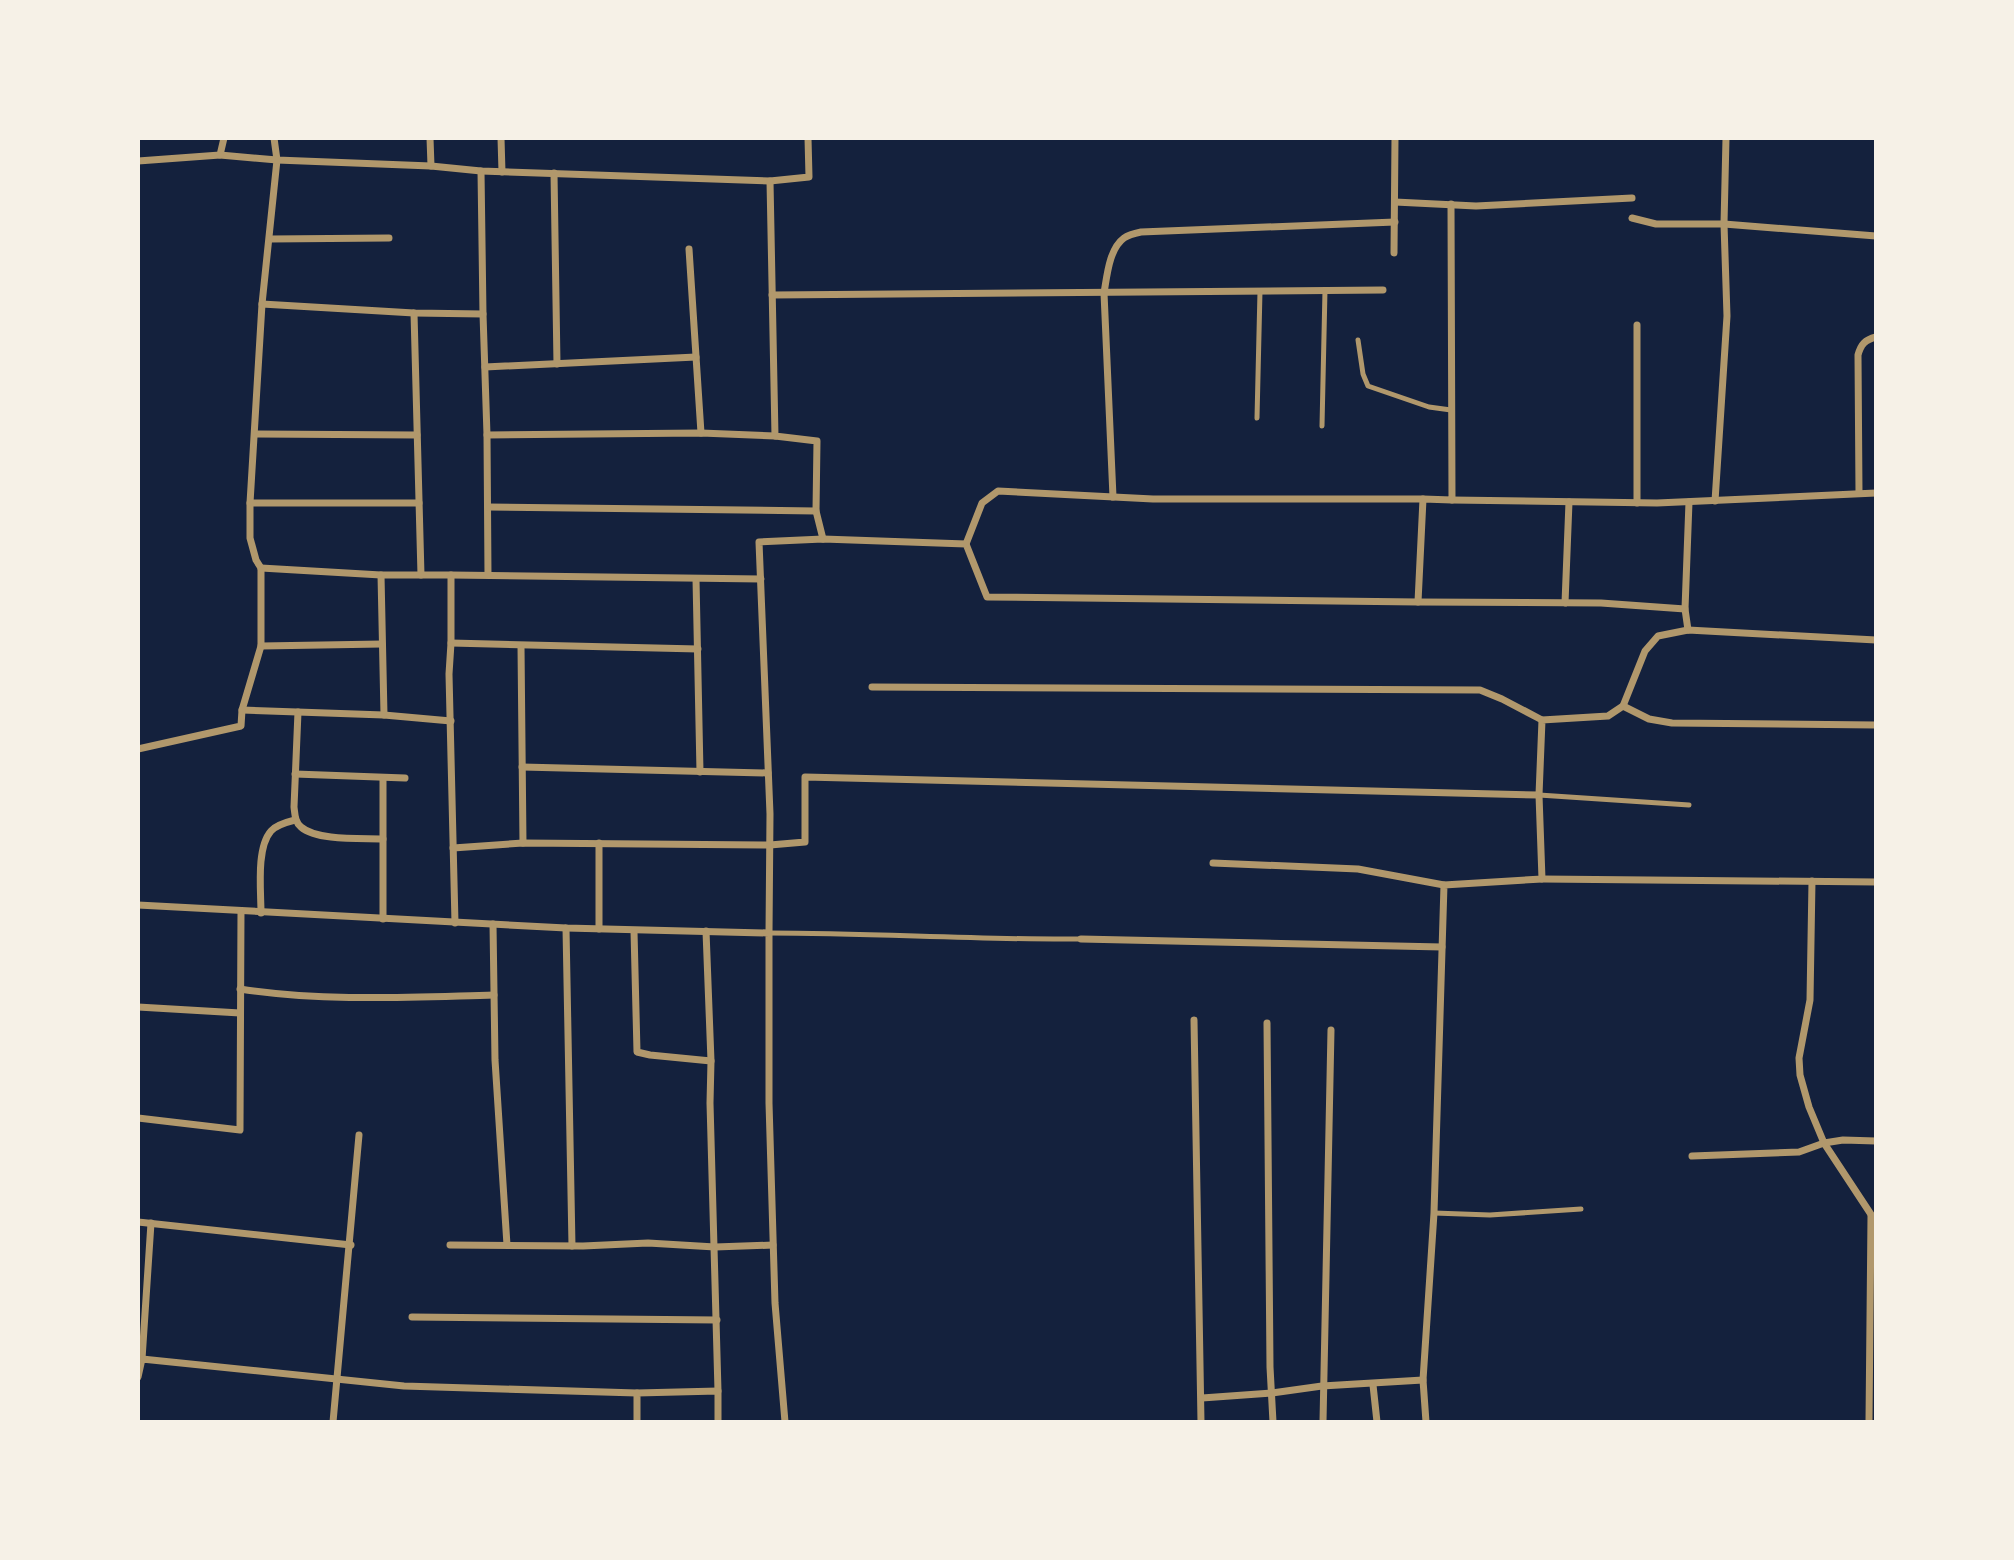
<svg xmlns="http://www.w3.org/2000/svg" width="2014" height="1560" font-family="'DM Sans',sans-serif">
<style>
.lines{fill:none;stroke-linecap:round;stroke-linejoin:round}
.service{stroke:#b1986c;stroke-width:5}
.minor{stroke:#b1986c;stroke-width:7}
</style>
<rect width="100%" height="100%" fill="#14213d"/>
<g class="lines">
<!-- service -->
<g class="service">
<path d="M 1358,340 L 1363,374 L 1368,386 L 1429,407 L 1451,410"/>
<path d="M 1257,418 L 1260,291"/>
<path d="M 1322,426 L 1325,290"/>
<path d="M 1539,795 L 1689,805"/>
<path d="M 769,933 C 874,933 977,940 1081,939"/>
<path d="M 1434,1213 L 1490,1215 L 1581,1209"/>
</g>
<!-- minor -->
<g class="minor">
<path d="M 274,138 L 277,160 L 262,304 L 414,313 L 483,314"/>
<path d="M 430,138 L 431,166"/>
<path d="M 501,138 L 502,172"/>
<path d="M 220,155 L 277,160 L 431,166 L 481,171 L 770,181 L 809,177 L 808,138"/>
<path d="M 138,161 L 220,155 L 224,138"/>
<path d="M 481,171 L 483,314 L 487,435 L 701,433 L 775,436"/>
<path d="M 554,173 L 557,364"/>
<path d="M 770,181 L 775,436 L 817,441 L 816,511 L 823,539"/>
<path d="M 1395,202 L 1476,206 L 1632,198"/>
<path d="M 1632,218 L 1656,224 L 1724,224 L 1876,236"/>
<path d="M 270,239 L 389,238"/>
<path d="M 689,249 L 701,433"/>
<path d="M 1394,253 L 1395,138"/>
<path d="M 772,295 L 1383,290"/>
<path d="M 414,313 L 421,575"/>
<path d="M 1637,325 L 1637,503"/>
<path d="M 485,367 L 696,357"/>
<path d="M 256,434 L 417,435"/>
<path d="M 487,435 L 488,575"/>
<path d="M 1859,493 L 1858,355 C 1861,344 1865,340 1876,337"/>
<path d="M 1113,497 L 1104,293 C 1107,276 1109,249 1124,238 C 1128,235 1136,233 1141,232 L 1395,222"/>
<path d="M 1452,500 L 1657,503 L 1876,493"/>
<path d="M 1715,501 L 1727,316 L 1724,224 L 1726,138"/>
<path d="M 250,503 L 419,503"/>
<path d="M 488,507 L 816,511"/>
<path d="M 966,544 L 982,503 L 998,491 L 1153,499 L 1423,499"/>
<path d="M 261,568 L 381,575 L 451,575 L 451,643 L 449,674 L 455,923"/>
<path d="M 381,575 L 384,715"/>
<path d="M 451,575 L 761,579"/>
<path d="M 696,579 L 700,772"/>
<path d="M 1418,602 L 1601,603 L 1685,609"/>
<path d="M 1565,603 L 1569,502"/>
<path d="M 1688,630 L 1685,609 L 1689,502"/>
<path d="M 451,643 L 698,649"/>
<path d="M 261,646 L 382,644"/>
<path d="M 521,646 L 523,843"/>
<path d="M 872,687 L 1480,690 L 1502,699 L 1542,720"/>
<path d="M 1623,706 L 1649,719 L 1672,723 L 1876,725"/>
<path d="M 242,710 L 384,715 L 451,721"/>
<path d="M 298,712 L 294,807 C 295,815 295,822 301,827 C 317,841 362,838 383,839"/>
<path d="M 138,749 L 241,726 L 242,710 L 261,646 L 261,568 L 256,560 L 250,538 L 250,503 L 262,304"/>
<path d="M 522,767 L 768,773"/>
<path d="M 295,774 L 405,778"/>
<path d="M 383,778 L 383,919"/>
<path d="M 599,843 L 599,929"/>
<path d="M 453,848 L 523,843 L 770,845 L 805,842 L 805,777 L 1539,795"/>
<path d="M 1213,863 L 1358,869 L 1444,885"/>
<path d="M 1542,879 L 1876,882"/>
<path d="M 1812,881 L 1810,1000 L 1799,1058 L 1800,1075 L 1809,1107 L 1824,1143 L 1876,1222"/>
<path d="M 138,905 L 566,928 L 769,933 L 769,1103 L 775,1303 L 785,1422"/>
<path d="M 261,913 C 261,891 256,848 271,831 C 276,825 287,822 295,820"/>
<path d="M 493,924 L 495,1060 L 507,1245"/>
<path d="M 566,928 L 572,1246"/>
<path d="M 634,931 L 637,1052 L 650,1055 L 711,1061 L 710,1103 L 718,1391"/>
<path d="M 706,931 L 711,1061"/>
<path d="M 769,933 L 770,814 L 759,542 L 823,539 L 966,544 L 987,597 L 1418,602 L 1423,499 L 1452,500 L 1451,204"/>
<path d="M 1081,939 L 1442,947"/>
<path d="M 240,989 C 323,1002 411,997 494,995"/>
<path d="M 138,1007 L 240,1013"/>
<path d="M 1194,1020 L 1201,1422"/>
<path d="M 1267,1023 L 1270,1367 L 1273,1422"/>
<path d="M 138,1118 L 240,1130 L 241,911"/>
<path d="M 1692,1156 L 1799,1152 L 1824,1143 L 1843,1140 L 1876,1141"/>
<path d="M 138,1222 L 351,1245"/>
<path d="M 450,1245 L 583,1246 L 648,1243 L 715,1247 L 773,1245"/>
<path d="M 412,1317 L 717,1320"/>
<path d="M 142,1359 L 151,1223"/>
<path d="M 138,1377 L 142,1359 L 404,1386 L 637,1393"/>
<path d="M 1373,1385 L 1377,1422"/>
<path d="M 1202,1398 L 1272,1393 L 1322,1386 L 1423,1380"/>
<path d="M 333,1422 L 359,1135"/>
<path d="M 637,1422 L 637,1393 L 718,1391 L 718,1422"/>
<path d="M 1323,1422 L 1331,1030"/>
<path d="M 1426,1422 L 1423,1380 L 1434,1213 L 1444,885 L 1542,879 L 1539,795 L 1542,720 L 1608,716 L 1623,706 L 1645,651 L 1658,636 L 1688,630 L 1876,640"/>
<path d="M 1869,1422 L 1871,1216"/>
</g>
</g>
<!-- border -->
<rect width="2014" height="1560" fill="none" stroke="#f6f1e7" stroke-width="280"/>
</svg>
